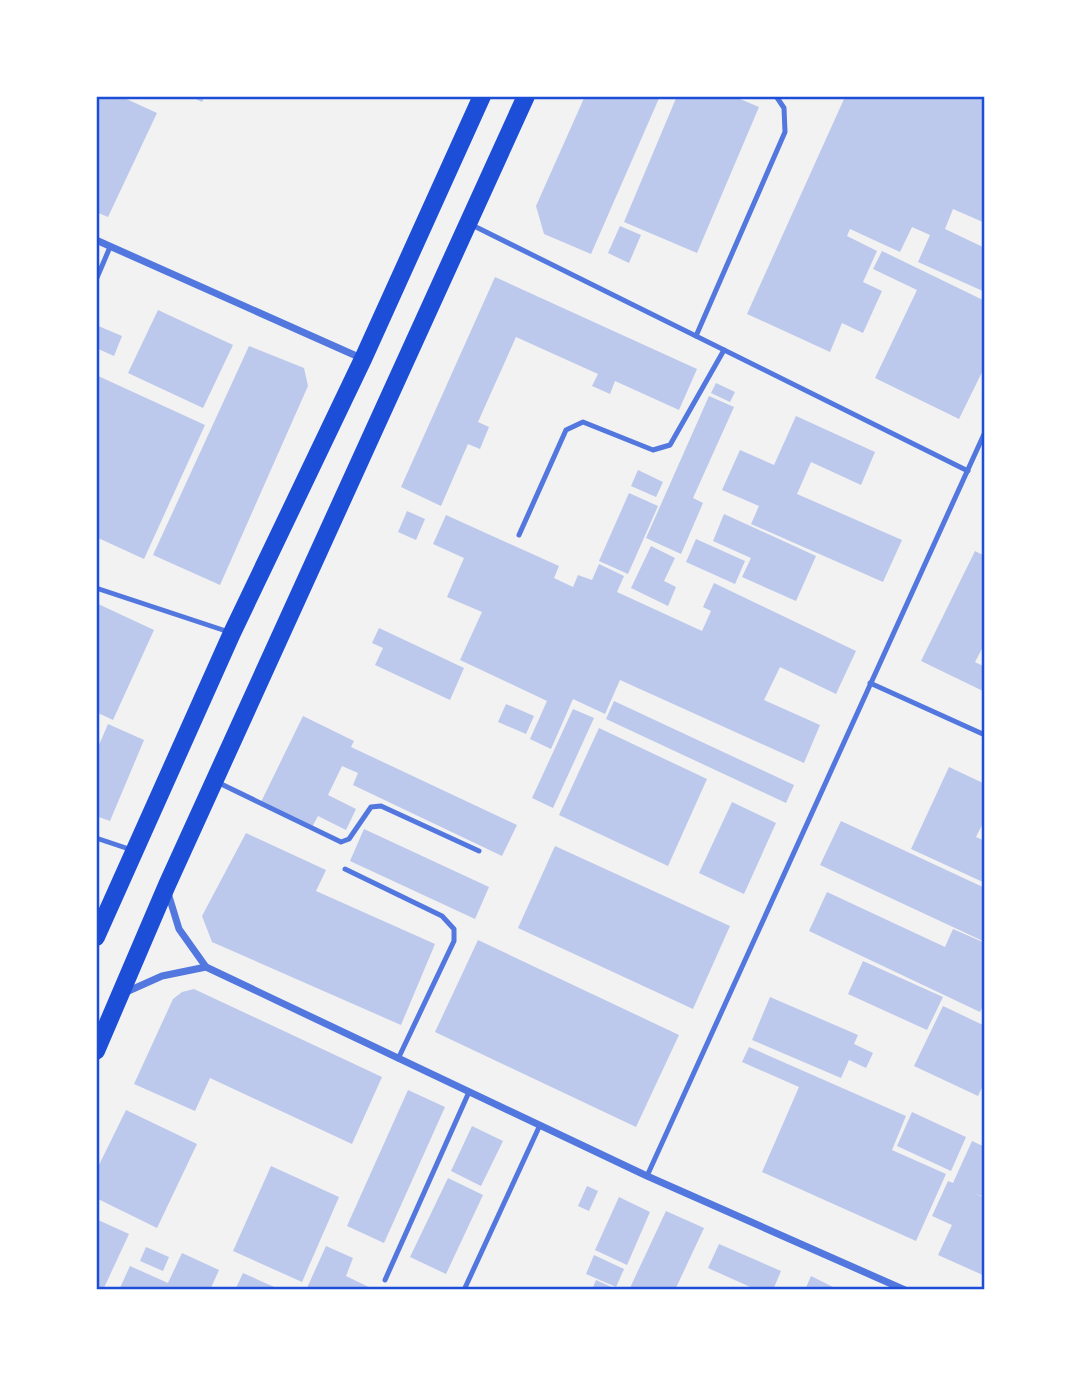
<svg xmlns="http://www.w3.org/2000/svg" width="1081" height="1386" font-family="'Fira Sans',sans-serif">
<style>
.building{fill:#bdc9ec}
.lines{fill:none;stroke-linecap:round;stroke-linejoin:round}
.service{stroke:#5277de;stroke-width:5}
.minor{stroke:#5277de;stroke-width:7}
.primary{stroke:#1d4ed8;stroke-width:18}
.neatline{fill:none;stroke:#1d4ed8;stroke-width:2.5}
</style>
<rect width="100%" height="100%" fill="#f2f2f2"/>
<!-- building -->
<g class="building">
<path d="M 96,96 L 120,96 L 157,113 L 108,217 L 96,212 Z"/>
<path d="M 189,96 L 205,96 L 202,102 Z"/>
<path d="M 585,96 L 660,96 L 591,254 L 544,234 L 536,206 Z"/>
<path d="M 677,96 L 733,96 L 759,107 L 697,253 L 624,222 Z"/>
<path d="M 839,96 L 985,96 L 985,223 L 953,209 L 945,229 L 985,248 L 985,292 L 918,262 L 930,235 L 912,227 L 900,252 L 850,229 L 847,236 L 877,251 L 863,282 L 882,291 L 863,333 L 842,323 L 830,352 L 747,314 L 844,99 Z"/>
<path d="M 620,226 L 641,235 L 629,263 L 608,253 Z"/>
<path d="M 882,251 L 985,301 L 985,366 L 959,419 L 875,378 L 917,290 L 873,269 Z"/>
<path d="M 495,277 L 697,369 L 679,410 L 615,381 L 610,394 L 592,386 L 598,374 L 516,337 L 478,422 L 489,427 L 480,449 L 468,444 L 441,506 L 401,487 Z"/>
<path d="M 158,310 L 233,345 L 203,408 L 128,373 Z"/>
<path d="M 96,325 L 122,336 L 114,356 L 96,348 Z"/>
<path d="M 249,346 L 304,368 L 308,386 L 220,585 L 153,555 Z"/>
<path d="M 96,375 L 205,425 L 144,559 L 96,537 Z"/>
<path d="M 716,383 L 735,392 L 730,402 L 711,393 Z"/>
<path d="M 709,396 L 734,407 L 693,498 L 703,503 L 681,554 L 646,538 Z"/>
<path d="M 796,416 L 875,452 L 861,485 L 811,462 L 797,494 L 902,540 L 883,582 L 751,524 L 759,506 L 722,490 L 740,450 L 774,465 Z"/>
<path d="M 638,470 L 663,482 L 656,497 L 631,486 Z"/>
<path d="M 629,493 L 658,506 L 628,574 L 599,561 Z"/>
<path d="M 407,511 L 425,519 L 416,540 L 398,532 Z"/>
<path d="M 724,514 L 816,556 L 796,601 L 742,577 L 751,558 L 713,541 Z"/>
<path d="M 446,515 L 559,566 L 554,578 L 573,587 L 578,575 L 592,580 L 599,564 L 624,576 L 617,592 L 702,631 L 711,611 L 703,607 L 714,583 L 856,651 L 836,694 L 780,667 L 764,700 L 820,725 L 804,763 L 620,680 L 605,714 L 573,699 L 551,749 L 530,739 L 547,701 L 460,660 L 482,612 L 447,597 L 464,558 L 433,544 Z"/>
<path d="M 696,539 L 745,561 L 735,584 L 686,562 Z"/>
<path d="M 651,546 L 675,558 L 664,581 L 676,587 L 668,606 L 631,588 Z"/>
<path d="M 975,551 L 985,556 L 982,611 L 985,612 L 985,643 L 975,662 L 985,667 L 985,692 L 921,661 Z"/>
<path d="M 96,603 L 154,630 L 113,720 L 96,712 Z"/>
<path d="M 379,628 L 464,668 L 450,700 L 375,665 L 383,648 L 372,643 Z"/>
<path d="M 614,701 L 794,785 L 786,803 L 606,719 Z"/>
<path d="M 506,704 L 534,716 L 526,734 L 498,722 Z"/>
<path d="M 573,709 L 594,718 L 553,808 L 532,798 Z"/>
<path d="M 303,716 L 354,741 L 351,747 L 517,825 L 502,856 L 353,785 L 358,773 L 342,766 L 328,795 L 356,809 L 346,830 L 318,816 L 312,827 L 261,802 Z"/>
<path d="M 108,724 L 144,740 L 110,821 L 96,816 L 96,752 Z"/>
<path d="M 599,728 L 707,779 L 668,866 L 559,815 Z"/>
<path d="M 949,767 L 985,784 L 985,819 L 976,837 L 985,841 L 985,883 L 911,849 Z"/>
<path d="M 732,802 L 776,823 L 744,894 L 699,873 Z"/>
<path d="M 841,821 L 985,888 L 985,942 L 820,865 Z"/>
<path d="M 364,829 L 489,887 L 475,919 L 350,861 Z"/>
<path d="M 246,833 L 326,870 L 316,891 L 435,944 L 401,1025 L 212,942 L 202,916 Z"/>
<path d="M 555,846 L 730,926 L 693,1009 L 518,928 Z"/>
<path d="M 827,892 L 945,947 L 953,929 L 985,943 L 985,1002 L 980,1012 L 809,931 Z"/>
<path d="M 478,940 L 679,1035 L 636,1127 L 435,1032 Z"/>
<path d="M 863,961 L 943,997 L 927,1030 L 848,994 Z"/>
<path d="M 194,989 L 382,1077 L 352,1144 L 210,1078 L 195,1111 L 134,1084 L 173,999 L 182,992 Z"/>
<path d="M 770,997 L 858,1035 L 854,1044 L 873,1053 L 866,1068 L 849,1060 L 841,1078 L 752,1040 Z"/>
<path d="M 943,1006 L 985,1026 L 985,1081 L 978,1096 L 914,1066 Z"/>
<path d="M 749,1047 L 906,1116 L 892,1150 L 946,1174 L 916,1241 L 762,1172 L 799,1087 L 742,1062 Z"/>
<path d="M 408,1090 L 445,1107 L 384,1243 L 347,1226 Z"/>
<path d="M 126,1110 L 197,1144 L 157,1228 L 96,1198 L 96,1171 Z"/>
<path d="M 912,1112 L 966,1137 L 951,1171 L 897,1146 Z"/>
<path d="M 472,1126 L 503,1141 L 481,1186 L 451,1171 Z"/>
<path d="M 972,1141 L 985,1147 L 985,1197 L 976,1194 L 985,1198 L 985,1276 L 938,1255 L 952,1225 L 932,1216 L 948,1181 L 953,1183 Z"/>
<path d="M 271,1166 L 339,1197 L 302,1282 L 233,1251 Z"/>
<path d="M 448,1178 L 483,1195 L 446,1274 L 410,1257 Z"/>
<path d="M 587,1186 L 598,1191 L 589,1211 L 578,1206 Z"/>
<path d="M 619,1197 L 650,1212 L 627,1265 L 595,1250 Z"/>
<path d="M 666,1211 L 704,1228 L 675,1290 L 629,1290 Z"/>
<path d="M 96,1219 L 129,1234 L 103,1290 L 96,1290 Z"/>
<path d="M 719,1244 L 781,1271 L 773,1290 L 757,1290 L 708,1268 Z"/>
<path d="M 326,1246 L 353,1258 L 346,1276 L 375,1290 L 306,1290 Z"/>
<path d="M 146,1247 L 169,1257 L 163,1271 L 140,1261 Z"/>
<path d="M 182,1253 L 219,1270 L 210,1290 L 119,1290 L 130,1266 L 168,1283 Z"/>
<path d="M 594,1255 L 624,1269 L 616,1287 L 586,1274 Z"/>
<path d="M 243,1273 L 281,1290 L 235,1290 Z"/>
<path d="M 811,1276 L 839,1290 L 805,1290 Z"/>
<path d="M 596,1280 L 618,1290 L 592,1290 Z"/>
</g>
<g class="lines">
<!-- service -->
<g class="service">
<path d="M 472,225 L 968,471"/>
<path d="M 96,280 L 110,247"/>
<path d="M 696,336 L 785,132 L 784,108 L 776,96"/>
<path d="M 519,535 L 566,430 L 583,422 L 653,450 L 670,445 L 724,350"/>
<path d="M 96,588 L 229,632"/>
<path d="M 870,683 L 985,735"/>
<path d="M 217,782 L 341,842 L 349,839 L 371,807 L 381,806 L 479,851"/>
<path d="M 96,838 L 132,850"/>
<path d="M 345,869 L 442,916 L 454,929 L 454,941 L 398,1059"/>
<path d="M 647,1176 L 985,432"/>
<path d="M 385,1280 L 469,1092"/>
<path d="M 464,1290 L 540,1125"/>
</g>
<!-- minor -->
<g class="minor">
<path d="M 96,240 L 361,358"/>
<path d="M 168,893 L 179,929 L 206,967 L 647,1176 L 905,1290"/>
<path d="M 124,993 L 162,976 L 206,967"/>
</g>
<!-- primary -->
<g class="primary">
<path d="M 96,937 L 232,633 L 363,359 L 482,96"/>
<path d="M 96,1051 L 167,885 L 526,96"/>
</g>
</g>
<!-- border -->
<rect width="1081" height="1386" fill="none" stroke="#ffffff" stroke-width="196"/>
<rect x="98" y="98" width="885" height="1190" class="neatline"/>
</svg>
